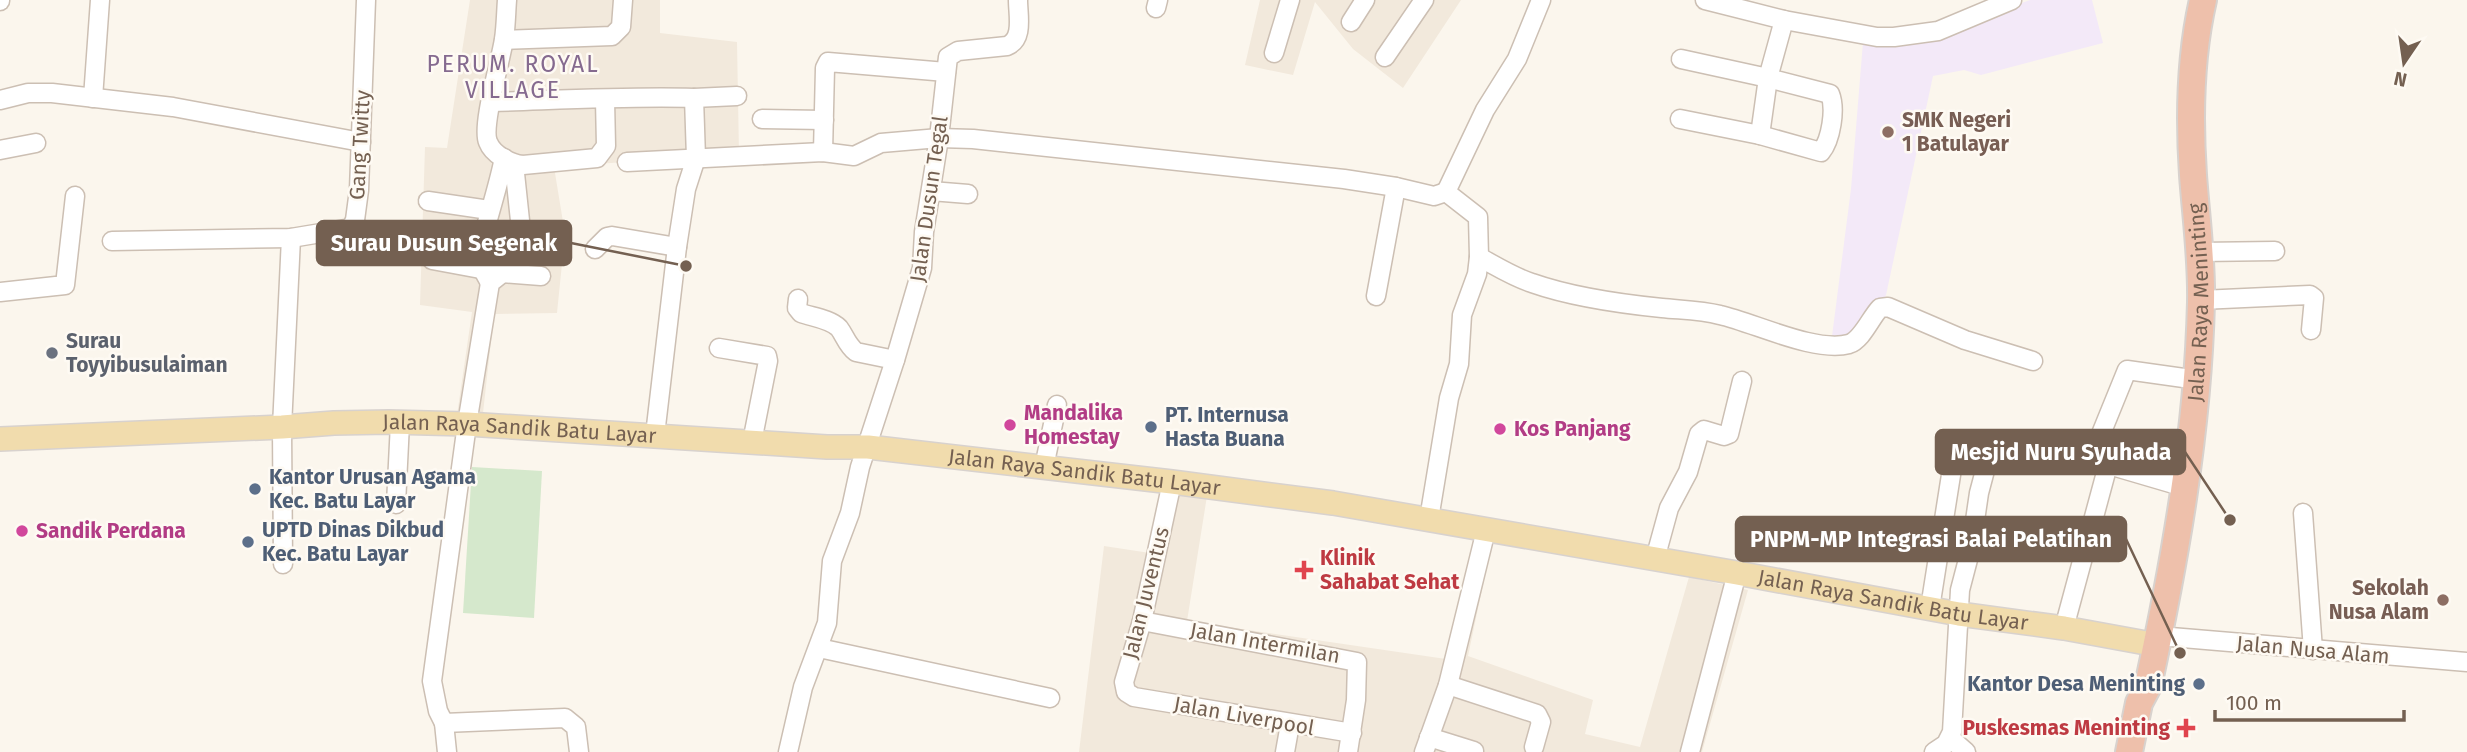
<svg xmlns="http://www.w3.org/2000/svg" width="2467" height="752" font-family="'Fira Sans',sans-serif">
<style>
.residential{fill:#f2e9dc}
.education{fill:#f3e9f8}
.park{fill:#d5e8cc}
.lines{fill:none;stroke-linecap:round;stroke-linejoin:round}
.minor-casing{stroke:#ccbfb3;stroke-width:21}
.major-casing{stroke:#d8d2ce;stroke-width:26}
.highway-casing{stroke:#d8d2ce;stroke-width:30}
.minor{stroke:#fff;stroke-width:18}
.major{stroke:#f1dcad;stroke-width:23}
.highway{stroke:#eec0ab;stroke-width:26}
.education-dot{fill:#8d6e63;stroke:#fefaf3;stroke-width:2.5}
.worship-dot{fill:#6b7280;stroke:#fefaf3;stroke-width:2.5}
.hotel-dot{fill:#d1479c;stroke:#fefaf3;stroke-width:2.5}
.service-dot{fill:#5c6f8a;stroke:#fefaf3;stroke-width:2.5}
.health-dot{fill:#e0444e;stroke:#fefaf3;stroke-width:2.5}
.labels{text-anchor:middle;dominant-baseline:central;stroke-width:5;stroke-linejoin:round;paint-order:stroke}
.education-label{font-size:21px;font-weight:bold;fill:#785e54;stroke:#fefaf3;text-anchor:start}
.street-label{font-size:21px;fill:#746051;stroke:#fefaf3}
.worship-label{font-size:21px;font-weight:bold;fill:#5b616d;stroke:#fefaf3;text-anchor:start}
.hotel-label{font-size:21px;font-weight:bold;fill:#b23c85;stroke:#fefaf3;text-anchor:start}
.service-label{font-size:21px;font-weight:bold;fill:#4e5e75;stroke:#fefaf3;text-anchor:start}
.health-label{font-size:21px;font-weight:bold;fill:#be3a42;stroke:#fefaf3;text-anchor:start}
.neighbourhood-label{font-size:23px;letter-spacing:2px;fill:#856a8f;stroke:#fefaf3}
.leader{fill:none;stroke:#746051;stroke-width:2.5}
.callout-dot{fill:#746051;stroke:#fefaf3;stroke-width:2.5}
.callout{fill:#746051;stroke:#746051;stroke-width:2.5}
.callout-label{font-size:23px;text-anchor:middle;font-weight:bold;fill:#fff}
</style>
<rect width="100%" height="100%" fill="#fbf6ed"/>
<!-- residential -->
<g class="residential">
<path d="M 470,0 L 660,0 L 660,33 L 737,42 L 739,154 L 554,167 L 565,234 L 557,313 L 494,314 L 482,422 L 456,422 L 472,312 L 420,305 L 425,147 L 447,148 Z"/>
<path d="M 1260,0 L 1461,0 L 1403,88 L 1353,49 L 1315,2 L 1293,75 L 1245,65 Z"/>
<path d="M 1163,492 L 1207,496 L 1187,621 L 1446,659 L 1474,538 L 1492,542 L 1468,656 L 1593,700 L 1585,734 L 1640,747 L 1689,577 L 1748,590 L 1702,752 L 1079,752 L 1104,546 L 1150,553 Z"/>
</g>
<!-- education -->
<path class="education" d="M 2030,0 L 2092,0 L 2103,43 L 1981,75 L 1964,70 L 1933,76 L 1886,295 L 1853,344 L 1831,344 L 1851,189 L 1863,42 L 1930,37 Z"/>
<!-- park -->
<path class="park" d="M 472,467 L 542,471 L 534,618 L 463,613 Z"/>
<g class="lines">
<!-- minor casing -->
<g class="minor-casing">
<g id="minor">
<path d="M 507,0 C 506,13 506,26 504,39 C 501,60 481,126 488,142 C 493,155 511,164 523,165 L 597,158 L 606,146 L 605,100"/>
<path d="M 1705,0 L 1784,20 L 1877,37 L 1894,37 L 1938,31 L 2012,0"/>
<path d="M 0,1 L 0,0"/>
<path d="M 1156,8 L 1158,0"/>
<path d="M 1351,22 L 1365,0"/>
<path d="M 504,40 L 612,36 L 621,27 L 623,0"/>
<path d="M 1274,53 L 1290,0"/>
<path d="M 1385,57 L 1424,0"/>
<path d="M 1681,59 L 1768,78 L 1760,135"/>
<path d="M 93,98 L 100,0"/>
<path d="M 694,98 L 737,96"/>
<path d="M 0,100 L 28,93 L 52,93 L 173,107 L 361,142"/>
<path d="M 492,102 C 559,100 627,96 694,98 L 696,158 L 686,189 L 677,247 L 655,435"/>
<path d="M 762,119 L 824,120"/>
<path d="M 1680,119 L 1760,135 L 1821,152 C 1831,140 1836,109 1830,94 L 1768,78 L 1784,20"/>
<path d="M 0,150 L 36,143"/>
<path d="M 823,152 L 825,68 L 828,62 L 946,72"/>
<path d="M 627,162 L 823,152 L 854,156 L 881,143 L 939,138 L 973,139 L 1344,179 L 1396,187 L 1434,196 L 1446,192"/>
<path d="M 514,164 L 521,230 L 519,260 L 490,283 L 467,424 L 432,681 L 438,711 L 444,723 L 565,718 L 576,727 L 579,752"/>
<path d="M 931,191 L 968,194"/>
<path d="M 428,201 L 489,210"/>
<path d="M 112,241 L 291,238 L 351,228 L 355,220 L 359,190 L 366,0"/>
<path d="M 595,249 L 607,237 L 612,236 L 677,247"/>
<path d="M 2200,252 L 2275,251"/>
<path d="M 1479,257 C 1496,266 1513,277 1532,283 C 1569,296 1622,304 1662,308 C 1682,310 1701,310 1720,315 C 1755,323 1815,353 1849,344 C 1862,340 1871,317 1880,308 L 1888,307 L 1965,340 L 2033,361"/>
<path d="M 432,260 L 502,273 L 541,276"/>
<path d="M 490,283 L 479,263 L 478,256 C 486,223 497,192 504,158"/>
<path d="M 0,292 L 65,285 L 75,196"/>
<path d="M 1376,296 L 1396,187"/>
<path d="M 798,299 L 797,308 L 801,313 C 812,317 830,319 839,328 C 845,336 847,345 856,352 L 895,360"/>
<path d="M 2201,300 L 2310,295 L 2314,298 L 2311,330"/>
<path d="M 719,348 L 767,356 L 768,361 L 752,442"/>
<path d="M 1044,467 L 1057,405"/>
<path d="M 1172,482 L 1142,621 L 1124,682 L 1126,692 L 1134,697 L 1352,733"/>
<path d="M 2184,487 L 2092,460 L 2092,456 L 2127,370 L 2198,380"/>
<path d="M 396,504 L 400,423"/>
<path d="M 2303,513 L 2313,650"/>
<path d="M 1429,519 L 1449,398 L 1459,364 L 1462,315 L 1477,274 L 1479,257 L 1478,217 L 1446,192 L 1485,110 L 1517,59 L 1541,0"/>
<path d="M 1655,559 L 1669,508 L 1688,472 L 1699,434 L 1704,430 L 1724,436 L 1729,434 L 1742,381"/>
<path d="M 283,564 L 282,427 L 291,238"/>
<path d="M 1930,608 L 1954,456"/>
<path d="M 1142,621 L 1357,662 L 1356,700 L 1348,752"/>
<path d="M 2064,628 L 2108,465"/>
<path d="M 2159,636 L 2467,662"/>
<path d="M 819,648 L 1050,698"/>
<path d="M 1448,685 L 1537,714 L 1541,722 L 1534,747"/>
<path d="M 444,723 L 447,752"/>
<path d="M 1429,737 L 1474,751"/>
<path d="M 1950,738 L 1966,752"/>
<path d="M 788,752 L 803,687 L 827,623 L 832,561 L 850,513 L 860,467 L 895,360 L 922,268 L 924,232 L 939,138 L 948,57 L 958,51 L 1007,46 C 1024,39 1018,16 1018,0"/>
<path d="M 1285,752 L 1290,724"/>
<path d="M 1424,752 L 1448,685 L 1486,530"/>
<path d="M 1690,752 L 1737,573"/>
<path d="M 1934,752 L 1946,744 L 1952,732 L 1960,590 L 1971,548 L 1979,493 L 1988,459"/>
</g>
</g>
<!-- major casing -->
<g class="major-casing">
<g id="major">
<path id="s1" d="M 0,439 L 282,427 L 334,423 L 389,422 L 467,424 L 827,447 L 868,447 L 1172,482 L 1333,503 L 1737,573 L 1959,614 L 2064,628 L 2157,645"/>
</g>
</g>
<!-- highway casing -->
<g class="highway-casing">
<g id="highway">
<path id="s2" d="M 2129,752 L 2139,703 L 2148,686 C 2175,560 2198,431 2201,302 C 2202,259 2196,217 2193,175 C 2189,116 2190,57 2203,0"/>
</g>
</g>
<!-- minor -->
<use href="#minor" class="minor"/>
<!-- major -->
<use href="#major" class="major"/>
<!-- highway -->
<use href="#highway" class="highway"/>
</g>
<!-- markers -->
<g class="education-dot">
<circle cx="1888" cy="132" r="7"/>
<circle cx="2443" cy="600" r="7"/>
</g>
<circle class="worship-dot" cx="52" cy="353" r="7"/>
<g class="hotel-dot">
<circle cx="1010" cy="425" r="7"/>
<circle cx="1500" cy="429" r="7"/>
<circle cx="22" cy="531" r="7"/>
</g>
<g class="service-dot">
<circle cx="1151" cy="427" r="7"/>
<circle cx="255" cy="489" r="7"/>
<circle cx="248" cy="542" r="7"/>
<circle cx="2199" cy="684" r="7"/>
</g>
<g class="health-dot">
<path d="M1300.5 559.5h7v7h7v7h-7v7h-7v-7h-7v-7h7z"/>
<path d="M2182.5 717.5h7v7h7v7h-7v7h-7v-7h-7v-7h7z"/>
</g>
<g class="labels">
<!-- education labels -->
<g class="education-label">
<text x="1902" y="120">SMK Negeri<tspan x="1902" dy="24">1 Batulayar</tspan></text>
<text x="2429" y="588" text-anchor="end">Sekolah<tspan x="2429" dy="24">Nusa Alam</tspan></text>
</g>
<!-- street labels -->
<g class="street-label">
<text transform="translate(360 145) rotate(-87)">Gang Twitty</text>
<text transform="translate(929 199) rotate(-82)">Jalan Dusun Tegal</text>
<text stroke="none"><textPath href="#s2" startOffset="457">Jalan Raya Meninting</textPath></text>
<text stroke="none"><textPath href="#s1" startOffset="520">Jalan Raya Sandik Batu Layar</textPath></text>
<text stroke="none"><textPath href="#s1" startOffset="1087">Jalan Raya Sandik Batu Layar</textPath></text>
<text transform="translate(1146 593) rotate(-76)">Jalan Juventus</text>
<text stroke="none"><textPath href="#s1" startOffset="1906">Jalan Raya Sandik Batu Layar</textPath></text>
<text transform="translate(1265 643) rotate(10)">Jalan Intermilan</text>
<text transform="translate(2313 650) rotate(5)">Jalan Nusa Alam</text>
<text transform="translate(1244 716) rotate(10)">Jalan Liverpool</text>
</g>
<!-- worship labels -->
<g class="worship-label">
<text x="66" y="341">Surau<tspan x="66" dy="24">Toyyibusulaiman</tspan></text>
</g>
<!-- hotel labels -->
<g class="hotel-label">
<text x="1024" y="413">Mandalika<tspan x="1024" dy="24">Homestay</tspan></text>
<text x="1514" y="429">Kos Panjang</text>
<text x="36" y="531">Sandik Perdana</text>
</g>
<!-- service labels -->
<g class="service-label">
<text x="1165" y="415">PT. Internusa<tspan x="1165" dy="24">Hasta Buana</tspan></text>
<text x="269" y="477">Kantor Urusan Agama<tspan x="269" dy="24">Kec. Batu Layar</tspan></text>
<text x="262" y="530">UPTD Dinas Dikbud<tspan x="262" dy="24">Kec. Batu Layar</tspan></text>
<text x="2185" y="684" text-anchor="end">Kantor Desa Meninting</text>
</g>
<!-- health labels -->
<g class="health-label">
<text x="1320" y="558">Klinik<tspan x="1320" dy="24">Sahabat Sehat</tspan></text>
<text x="2170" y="728" text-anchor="end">Puskesmas Meninting</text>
</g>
<!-- neighbourhood labels -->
<g class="neighbourhood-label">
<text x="513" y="64">PERUM. ROYAL<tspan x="513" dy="26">VILLAGE</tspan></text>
</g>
</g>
<!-- callouts -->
<path class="leader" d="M686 266L571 243M2230 520L2185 452M2180 653L2126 539"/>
<g class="callout-dot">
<circle cx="686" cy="266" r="7"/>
<circle cx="2230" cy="520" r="7"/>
<circle cx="2180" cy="653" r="7"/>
</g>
<g class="callout">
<rect x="317" y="221" width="254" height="44" rx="7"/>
<rect x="1936" y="430" width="249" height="44" rx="7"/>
<rect x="1736" y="517" width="390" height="44" rx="7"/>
</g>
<g class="callout-label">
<text x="444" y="251">Surau Dusun Segenak</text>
<text x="2061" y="460">Mesjid Nuru Syuhada</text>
<text x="1931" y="547">PNPM-MP Integrasi Balai Pelatihan</text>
</g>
<!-- north arrow -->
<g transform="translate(2404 63) rotate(193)" stroke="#fefaf3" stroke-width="5" paint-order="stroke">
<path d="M0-5L12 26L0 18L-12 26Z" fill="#746051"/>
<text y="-10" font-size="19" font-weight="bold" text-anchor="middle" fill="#746051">N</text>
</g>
<!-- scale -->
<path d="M2215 710v10h189v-10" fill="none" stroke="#746051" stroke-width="3.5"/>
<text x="2226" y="710" font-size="21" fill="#746051" stroke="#fefaf3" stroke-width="5" paint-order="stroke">100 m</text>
</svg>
